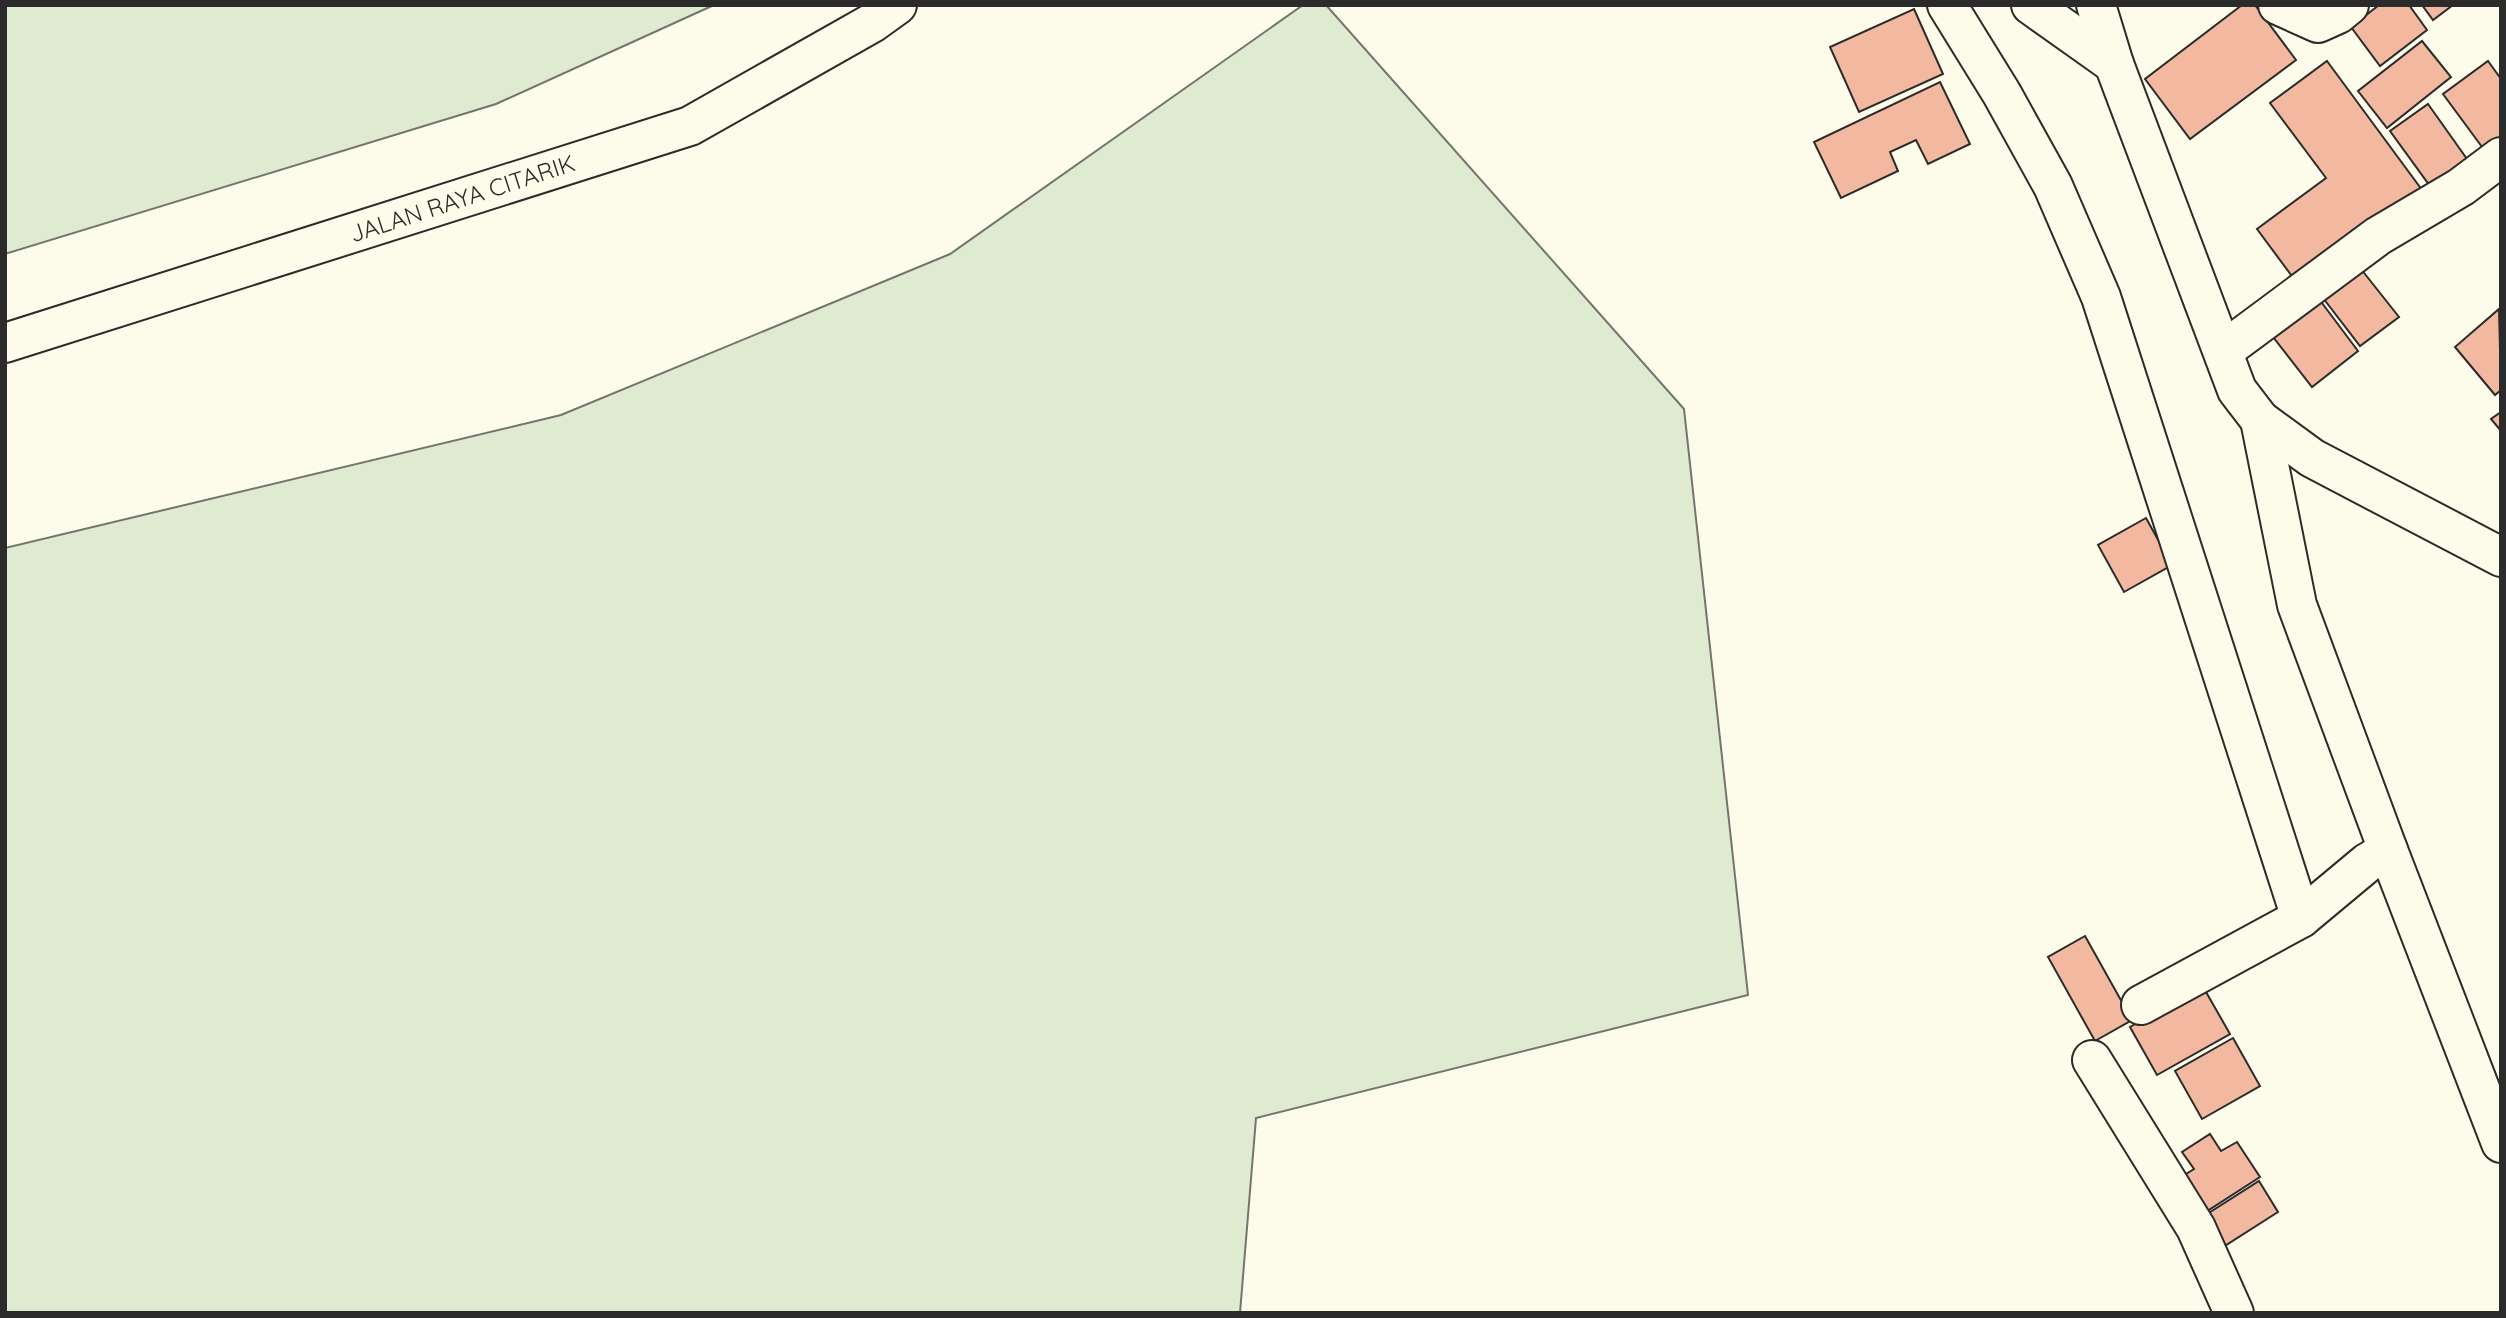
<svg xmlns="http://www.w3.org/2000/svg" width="2506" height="1318" font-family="Quicksand,sans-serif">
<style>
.green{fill:#deebd1;stroke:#74746e;stroke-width:2}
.building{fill:#f2b8a0;stroke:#2b2b2b;stroke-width:2}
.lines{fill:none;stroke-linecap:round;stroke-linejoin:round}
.minor-casing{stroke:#2b2b2b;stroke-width:42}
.tertiary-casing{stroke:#2b2b2b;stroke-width:42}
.secondary-casing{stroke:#2b2b2b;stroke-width:42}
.minor{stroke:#fdfbea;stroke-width:38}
.tertiary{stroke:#fdfbea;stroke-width:38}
.secondary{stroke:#fdfbea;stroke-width:38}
.labels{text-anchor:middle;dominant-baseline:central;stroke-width:5;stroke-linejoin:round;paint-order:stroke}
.street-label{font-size:24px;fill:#2b2b2b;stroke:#fdfbea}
</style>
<rect width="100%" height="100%" fill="#fdfbea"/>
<!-- green -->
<g class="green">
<path d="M 5,5 L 714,5 L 496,104 L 5,254 Z"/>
<path d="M 1303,5 L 1326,5 L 1684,409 L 1748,995 L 1256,1118 L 1240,1313 L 5,1313 L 5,548 L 561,415 L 950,254 Z"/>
</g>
<!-- building -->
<g class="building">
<path d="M 2242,5 L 2255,5 L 2296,60 L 2190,139 L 2145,79 Z"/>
<path d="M 2379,5 L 2409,5 L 2427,30 L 2380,66 L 2351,27 Z"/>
<path d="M 2422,5 L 2453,5 L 2433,20 Z"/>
<path d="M 1914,9 L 1943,74 L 1859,112 L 1830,47 Z"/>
<path d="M 2422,41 L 2451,77 L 2387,128 L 2358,91 Z"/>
<path d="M 2327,61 L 2425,194 L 2300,287 L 2257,229 L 2326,178 L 2270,103 Z"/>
<path d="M 2488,61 L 2501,79 L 2501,140 L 2485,151 L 2443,94 Z"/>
<path d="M 1940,82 L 1970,144 L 1928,164 L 1916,140 L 1890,152 L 1898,171 L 1841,198 L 1814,142 Z"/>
<path d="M 2428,104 L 2467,159 L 2430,186 L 2390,131 Z"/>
<path d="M 2357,264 L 2399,317 L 2360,346 L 2320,294 Z"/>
<path d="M 2313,291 L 2358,351 L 2312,387 L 2266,328 Z"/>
<path d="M 2499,309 L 2501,390 L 2495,395 L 2455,347 Z"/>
<path d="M 2501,412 L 2501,431 L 2491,419 Z"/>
<path d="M 2146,518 L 2172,565 L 2124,592 L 2098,545 Z"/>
<path d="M 2085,936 L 2132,1020 L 2095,1041 L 2048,957 Z"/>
<path d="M 2202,985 L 2230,1034 L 2157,1075 L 2130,1027 Z"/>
<path d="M 2233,1038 L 2260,1086 L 2202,1119 L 2175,1071 Z"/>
<path d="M 2210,1134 L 2221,1151 L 2237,1142 L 2260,1177 L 2201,1215 L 2178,1179 L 2194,1169 L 2182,1152 Z"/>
<path d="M 2259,1181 L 2278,1212 L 2223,1247 L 2204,1216 Z"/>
</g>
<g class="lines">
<!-- minor casing -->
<g class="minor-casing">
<g id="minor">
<path d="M 1947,5 L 2002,94 L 2053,186 L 2101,297 L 2301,918"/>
<path d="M 2096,5 L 2114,64"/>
<path d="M 2278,5 L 2318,23 L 2338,14 L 2349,5"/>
<path d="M 2223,351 L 2378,236 L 2461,187 L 2501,157"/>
<path d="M 2260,420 L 2297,605 L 2388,850 L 2501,1143"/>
<path d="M 2141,1005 L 2301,918 L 2367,863 L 2388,850"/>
<path d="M 2092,1060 L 2196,1228 L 2234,1313"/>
</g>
</g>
<!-- tertiary casing -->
<g class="tertiary-casing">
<path id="tertiary" d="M 2031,5 L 2114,64 L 2237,390 L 2260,420 L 2312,458 L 2501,557"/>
</g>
<!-- secondary casing -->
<g class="secondary-casing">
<path id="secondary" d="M 5,343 L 690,126 L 872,23 L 897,5"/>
</g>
<!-- minor -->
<use href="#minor" class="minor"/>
<!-- tertiary -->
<use href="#tertiary" class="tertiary"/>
<!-- secondary -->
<use href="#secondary" class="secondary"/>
</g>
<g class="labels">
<!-- street labels -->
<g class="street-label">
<text transform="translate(462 198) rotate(-18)">JALAN RAYA CITARIK</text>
</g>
</g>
<!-- border -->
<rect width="2506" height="1318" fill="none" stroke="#2b2b2b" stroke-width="14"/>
</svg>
